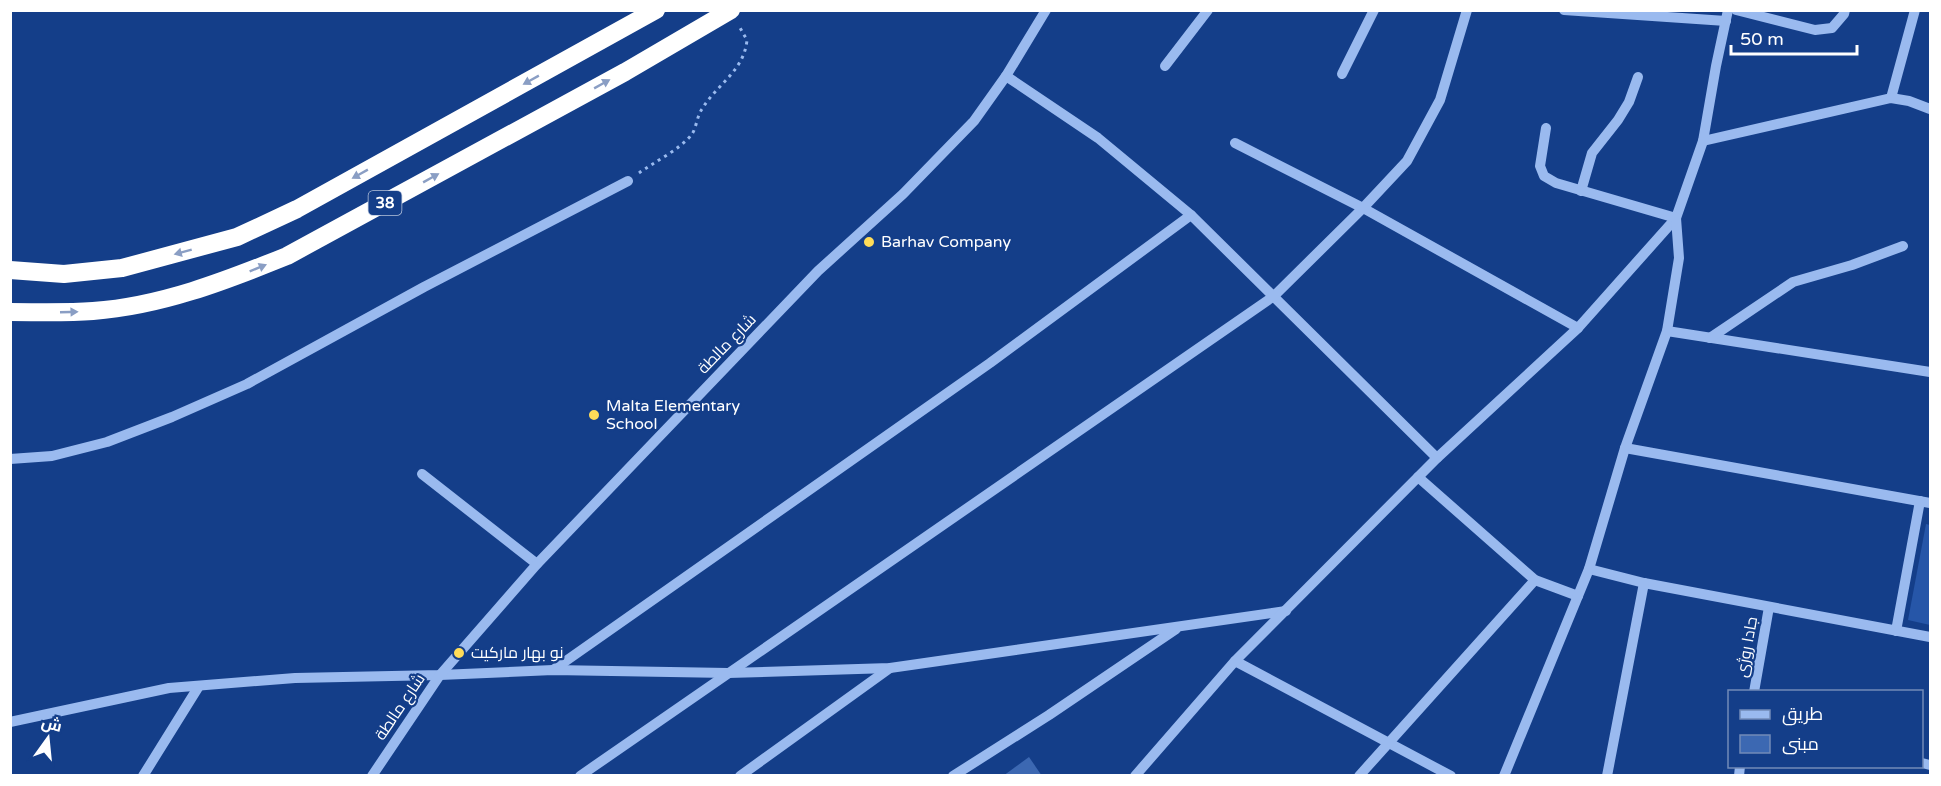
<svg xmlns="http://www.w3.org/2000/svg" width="1941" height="786" font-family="'Varela Round',Cairo,sans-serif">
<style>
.green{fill:#2656a8}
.building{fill:#3c68b2}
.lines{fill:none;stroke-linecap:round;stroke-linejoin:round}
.path{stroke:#9abaef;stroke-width:3;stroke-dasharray:3 4.5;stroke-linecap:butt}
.minor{stroke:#9abaef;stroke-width:10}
.highway{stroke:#fff;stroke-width:18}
.oneway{fill:#8a9ec4}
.poi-dot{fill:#ffdc58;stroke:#143e89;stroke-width:2}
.labels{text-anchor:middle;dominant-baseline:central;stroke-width:4.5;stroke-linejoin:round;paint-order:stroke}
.shield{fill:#143e89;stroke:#b8c5dc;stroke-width:1.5}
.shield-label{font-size:15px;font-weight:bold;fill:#fff}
.poi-label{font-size:16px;fill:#fff;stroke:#143e89;text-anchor:start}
.street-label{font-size:16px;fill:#fff;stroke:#143e89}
</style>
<rect width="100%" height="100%" fill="#143e89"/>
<!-- green -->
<path class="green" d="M 1926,524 L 1930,525 L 1930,625 L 1908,620 Z"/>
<!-- building -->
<path class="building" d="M 1029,757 L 1042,776 L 1003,776 Z"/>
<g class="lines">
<!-- path -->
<path class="path" d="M 639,173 C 654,162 681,149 692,134 C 696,129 697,116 702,109 C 717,84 744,71 747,40 L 739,26"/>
<!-- minor -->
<g class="minor">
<path d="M 1564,10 L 1726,21"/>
<path d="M 1736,10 L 1815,30 L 1832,28 L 1844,14 L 1845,10"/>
<path d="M 1165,66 L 1208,10"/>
<path d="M 1342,74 L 1374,10"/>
<path d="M 1006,76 L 1098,138 L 1191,215 L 1437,458"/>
<path d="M 1891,98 L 1915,10"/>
<path d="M 1703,141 L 1891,98 L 1909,101 L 1930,109"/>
<path d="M 1235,143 L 1363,208 L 1578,328"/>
<path d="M 1581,191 L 1592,153 L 1618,120 L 1629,102 L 1638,77"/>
<path d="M 1667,331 L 1930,372"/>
<path d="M 1710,338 L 1793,282 L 1852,265 L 1903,246"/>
<path d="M 1625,448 L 1930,503"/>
<path d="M 10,459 L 52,456 L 107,442 L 172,417 L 247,384 L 424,287 L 628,181"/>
<path d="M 422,474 L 537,564"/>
<path d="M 1418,477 L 1535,580 L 1578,596"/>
<path d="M 1589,569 L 1644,583 L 1930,637"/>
<path d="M 1896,631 L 1920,501"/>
<path d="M 1235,661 L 1451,776"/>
<path d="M 553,670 L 990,363 L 1191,215"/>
<path d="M 1754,692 L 1769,607"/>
<path d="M 10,722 L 169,688 L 295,678 L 440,675 L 553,670 L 728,673 L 890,668 L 1286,611"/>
<path d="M 1922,763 L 1930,765"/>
<path d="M 143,776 L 199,686"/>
<path d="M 372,776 L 440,675 L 537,564 L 818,271 L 903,194 L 974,121 L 1006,76 L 1046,10"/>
<path d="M 580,776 L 1274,296 L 1363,208 L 1407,161 L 1440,100 L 1467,10"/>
<path d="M 740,776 L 890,668"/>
<path d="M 953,776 L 1049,715 L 1176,629"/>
<path d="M 1135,776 L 1235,661 L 1437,458 L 1578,328 L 1676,218 L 1703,141 L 1716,66 L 1728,10"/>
<path d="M 1359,776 L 1535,580"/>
<path d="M 1504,776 L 1589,569 L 1625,448 L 1667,331 L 1679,258 L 1676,218 L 1556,183 L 1544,176 L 1540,166 L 1546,128"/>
<path d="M 1607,776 L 1644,583"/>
<path d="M 1739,776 L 1740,766"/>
</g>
<!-- highway -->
<g class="highway">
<path d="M 10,270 L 64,274 L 122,268 L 237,237 L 297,209 L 656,10"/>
<path d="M 10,312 C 38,312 66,313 93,311 C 161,306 225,281 287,256 L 625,72 L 731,10"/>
</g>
</g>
<!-- one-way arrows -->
<defs><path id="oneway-solid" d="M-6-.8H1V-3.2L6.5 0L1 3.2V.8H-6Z" transform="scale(1.5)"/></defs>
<g class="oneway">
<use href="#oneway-solid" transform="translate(531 80) rotate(151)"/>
<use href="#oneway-solid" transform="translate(602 84) rotate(-29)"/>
<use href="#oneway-solid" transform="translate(360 174) rotate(151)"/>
<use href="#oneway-solid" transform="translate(431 178) rotate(-29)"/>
<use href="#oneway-solid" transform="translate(183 252) rotate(165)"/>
<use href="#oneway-solid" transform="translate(258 268) rotate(-22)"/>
<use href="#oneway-solid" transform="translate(69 312) rotate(-2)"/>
</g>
<!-- markers -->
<g class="poi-dot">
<circle cx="869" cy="242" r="6"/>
<circle cx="594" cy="415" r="6"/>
<circle cx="459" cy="653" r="6"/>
</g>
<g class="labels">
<!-- shield labels -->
<rect class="shield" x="368.5" y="191" width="33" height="24" rx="4.5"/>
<g class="shield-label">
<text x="385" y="203">38</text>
</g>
<!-- poi labels -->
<g class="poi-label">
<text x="881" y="242">Barhav Company</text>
<text x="606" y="406">Malta Elementary<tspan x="606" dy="18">School</tspan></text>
<text x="471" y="653">نو بهار ماركيت</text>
</g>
<!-- street labels -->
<g class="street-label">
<text transform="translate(727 344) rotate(-46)">شارع مالطة</text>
<text transform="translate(1747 647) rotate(-80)">جادا روژی</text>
<text transform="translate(400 707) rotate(-56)">شارع مالطة</text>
</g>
</g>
<!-- border -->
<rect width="1941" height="786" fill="none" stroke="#ffffff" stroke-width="24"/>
<!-- legend -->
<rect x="1728" y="690" width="195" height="78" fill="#143e89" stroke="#728bb8" stroke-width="1.5"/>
<rect x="1740" y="710" width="30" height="9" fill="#9abaef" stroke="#728bb8" stroke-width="1.5"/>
<text x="1782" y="720" font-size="18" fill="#ffffff">طريق</text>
<rect x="1740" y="735" width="30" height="18" fill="#3c68b2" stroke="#728bb8" stroke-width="1.5"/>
<text x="1782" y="750" font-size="18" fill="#ffffff">مبنى</text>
<!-- north arrow -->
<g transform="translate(48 738) rotate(15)" stroke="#143e89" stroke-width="4.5" paint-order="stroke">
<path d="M0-4.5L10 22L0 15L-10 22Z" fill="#ffffff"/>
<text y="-9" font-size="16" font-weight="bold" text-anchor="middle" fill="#ffffff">ش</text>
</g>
<!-- scale -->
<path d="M1731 45v9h126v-9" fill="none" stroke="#ffffff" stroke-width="3"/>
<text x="1740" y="45" font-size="18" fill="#ffffff" stroke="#143e89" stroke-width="4.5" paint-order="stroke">50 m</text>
</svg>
